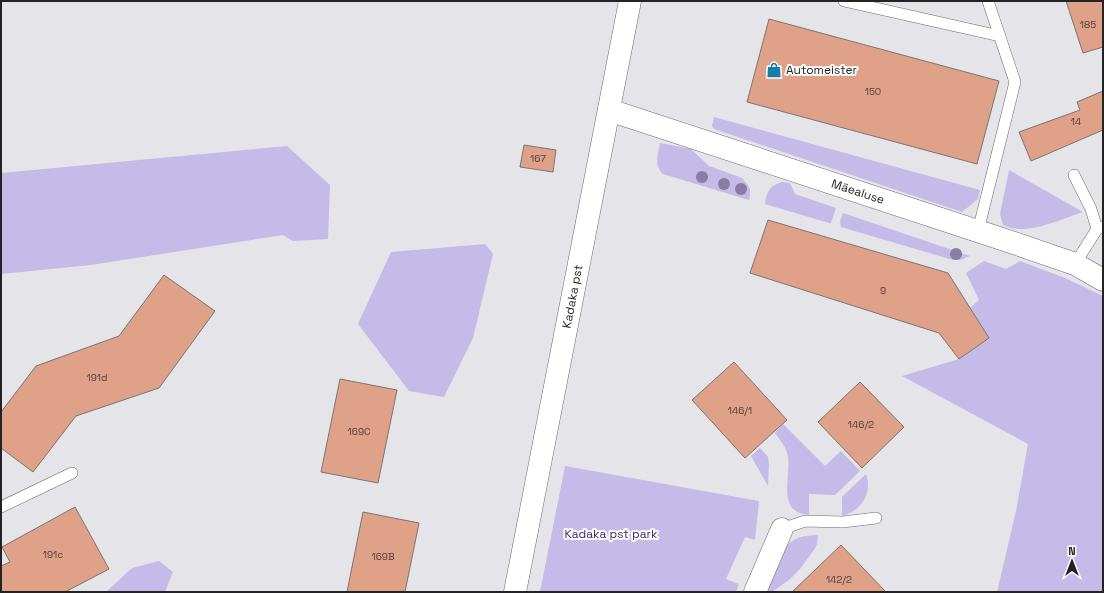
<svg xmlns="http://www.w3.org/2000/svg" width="1104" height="593" font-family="'Space Grotesk',sans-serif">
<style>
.green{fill:#c4bbe9}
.building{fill:#dfa188;stroke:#7a7573}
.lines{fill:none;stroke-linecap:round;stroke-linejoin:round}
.lane-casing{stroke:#6b6a6f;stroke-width:12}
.street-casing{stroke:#6b6a6f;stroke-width:23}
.secondary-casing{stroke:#6b6a6f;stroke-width:23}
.lane{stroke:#fff;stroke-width:11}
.street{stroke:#fff;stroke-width:22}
.secondary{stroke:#fff;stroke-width:22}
.tree{fill:#897da4}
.labels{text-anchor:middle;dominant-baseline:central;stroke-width:4;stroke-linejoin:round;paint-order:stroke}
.number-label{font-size:10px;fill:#52423e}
.poi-label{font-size:12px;fill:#232325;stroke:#fff;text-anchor:start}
.street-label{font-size:12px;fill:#232325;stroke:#fff}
.park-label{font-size:12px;fill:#3e296c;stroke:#fff}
</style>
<rect width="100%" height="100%" fill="#e5e4e9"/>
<!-- green -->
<g class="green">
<path d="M 714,117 L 980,190 L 978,199 L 962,212 L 714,129 L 712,126 Z"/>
<path d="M 660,143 L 691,149 L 709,166 L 742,178 L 747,184 L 750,189 L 750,196 L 749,200 L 663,174 C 654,166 658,154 660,143 Z"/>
<path d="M 287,146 L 330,185 L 328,239 L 293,241 L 283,235 L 91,265 L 1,274 L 1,173 Z"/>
<path d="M 1009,170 L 1083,212 C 1061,219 1025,237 1003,225 L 1000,214 Z"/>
<path d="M 783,182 L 790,183 L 795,194 L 836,208 L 831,223 L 829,223 L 765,204 C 767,191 770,185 783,182 Z"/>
<path d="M 843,213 L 970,256 L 960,260 L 953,260 L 841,227 L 840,221 Z"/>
<path d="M 485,244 L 493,254 L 473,338 L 444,397 L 409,391 L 358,324 L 391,252 Z"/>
<path d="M 984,261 L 1006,269 L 1020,261 L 1065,278 L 1103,296 L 1103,592 L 997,592 L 1016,511 L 1028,444 L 902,376 L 959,359 L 989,338 L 970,308 L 979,300 L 966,273 Z"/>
<path d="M 783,424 L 825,466 L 841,451 L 860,471 L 835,495 L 809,494 L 809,515 C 776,512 791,479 788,457 C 787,448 780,440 775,433 Z"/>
<path d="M 760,448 L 768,457 L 769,465 L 768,486 L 751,456 Z"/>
<path d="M 565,466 L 759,501 L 755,540 L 745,537 L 726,579 L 739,584 L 736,592 L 540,592 Z"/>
<path d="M 866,474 C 873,493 861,511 842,516 L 842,497 Z"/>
<path d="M 818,535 L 817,544 L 814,550 L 800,569 L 790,579 L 772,592 L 766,591 L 786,547 C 795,536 804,536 818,535 Z"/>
<path d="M 159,561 L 173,572 L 165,592 L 106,592 L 132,568 Z"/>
</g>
<!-- building -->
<g class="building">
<path d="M 1066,1 L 1103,1 L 1103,47 L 1083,53 Z"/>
<path d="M 769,19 L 999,81 L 977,164 L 747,102 Z"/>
<path d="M 1103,91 L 1103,130 L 1031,161 L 1019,132 L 1080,110 L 1077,102 Z"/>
<path d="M 524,145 L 556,150 L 553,172 L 520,167 Z"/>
<path d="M 768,220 L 948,273 L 989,338 L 959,359 L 939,333 L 750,273 Z"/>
<path d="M 164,275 L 215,311 L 159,388 L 76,416 L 33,472 L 1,448 L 1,412 L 36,366 L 119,336 Z"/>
<path d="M 734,362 L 787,420 L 745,458 L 692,400 Z"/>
<path d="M 340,379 L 397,390 L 378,483 L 321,472 Z"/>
<path d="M 860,382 L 904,427 L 862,468 L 818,422 Z"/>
<path d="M 75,507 L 109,569 L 65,592 L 1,592 L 1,566 L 10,562 L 2,547 Z"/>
<path d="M 363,512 L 419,523 L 405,592 L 347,592 Z"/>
<path d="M 841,545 L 886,592 L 792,592 Z"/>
</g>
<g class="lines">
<!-- lane casing -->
<g class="lane-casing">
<g id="lane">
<path d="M 844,1 L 1000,36"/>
<path d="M 1074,175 L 1091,209 L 1097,229"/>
<path d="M 978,231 L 1015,82 L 988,1"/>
<path d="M 1075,264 L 1097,229 L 1103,227"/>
<path d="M 1,507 L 72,473"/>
<path d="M 782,529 L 805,521 L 843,522 L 876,518"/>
</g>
</g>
<!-- street casing -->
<g class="street-casing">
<g id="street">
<path id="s1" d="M 609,110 L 1008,241 L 1075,264 L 1103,280"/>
<path d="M 755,592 L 782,529"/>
</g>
</g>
<!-- secondary casing -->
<g class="secondary-casing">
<g id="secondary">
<path id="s2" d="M 515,592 L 630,1"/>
</g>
</g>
<!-- lane -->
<use href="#lane" class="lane"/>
<!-- street -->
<use href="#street" class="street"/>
<!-- secondary -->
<use href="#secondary" class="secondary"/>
</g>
<!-- trees -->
<g class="tree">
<circle cx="702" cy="177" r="6"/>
<circle cx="724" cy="184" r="6"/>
<circle cx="741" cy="189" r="6"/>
<circle cx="956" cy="254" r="6"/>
</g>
<!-- icons -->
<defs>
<g id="shop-bare" transform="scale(1.2)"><path d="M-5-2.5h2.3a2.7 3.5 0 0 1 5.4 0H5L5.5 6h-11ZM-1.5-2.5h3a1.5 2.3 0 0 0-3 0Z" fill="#187da8" stroke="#fff" stroke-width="2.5" paint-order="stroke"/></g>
</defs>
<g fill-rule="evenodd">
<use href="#shop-bare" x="774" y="70"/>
</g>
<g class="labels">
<!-- number labels -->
<g class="number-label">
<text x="1088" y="24">185</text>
<text x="873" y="91">150</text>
<text x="1076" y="121">14</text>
<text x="538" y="158">167</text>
<text x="883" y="290">9</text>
<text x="97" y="377">191d</text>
<text x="740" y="410">146/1</text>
<text x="861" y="424">146/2</text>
<text x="359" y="431">169C</text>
<text x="53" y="554">191c</text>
<text x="383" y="556">169B</text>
<text x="839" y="579">142/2</text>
</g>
<!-- poi labels -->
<g class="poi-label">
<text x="786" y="70">Automeister</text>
</g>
<!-- street labels -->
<g class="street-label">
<text stroke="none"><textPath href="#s1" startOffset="262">Mäealuse</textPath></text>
<text stroke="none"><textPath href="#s2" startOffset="301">Kadaka pst</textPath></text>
</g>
<!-- park labels -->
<g class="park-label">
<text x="611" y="534">Kadaka pst park</text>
</g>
</g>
<!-- border -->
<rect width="1104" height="593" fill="none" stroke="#232325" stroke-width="4"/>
<!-- north arrow -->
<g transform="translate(1072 561)" stroke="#ffffff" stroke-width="3" paint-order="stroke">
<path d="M0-3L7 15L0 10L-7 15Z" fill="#232325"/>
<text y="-6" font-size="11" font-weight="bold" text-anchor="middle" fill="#232325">N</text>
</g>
</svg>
